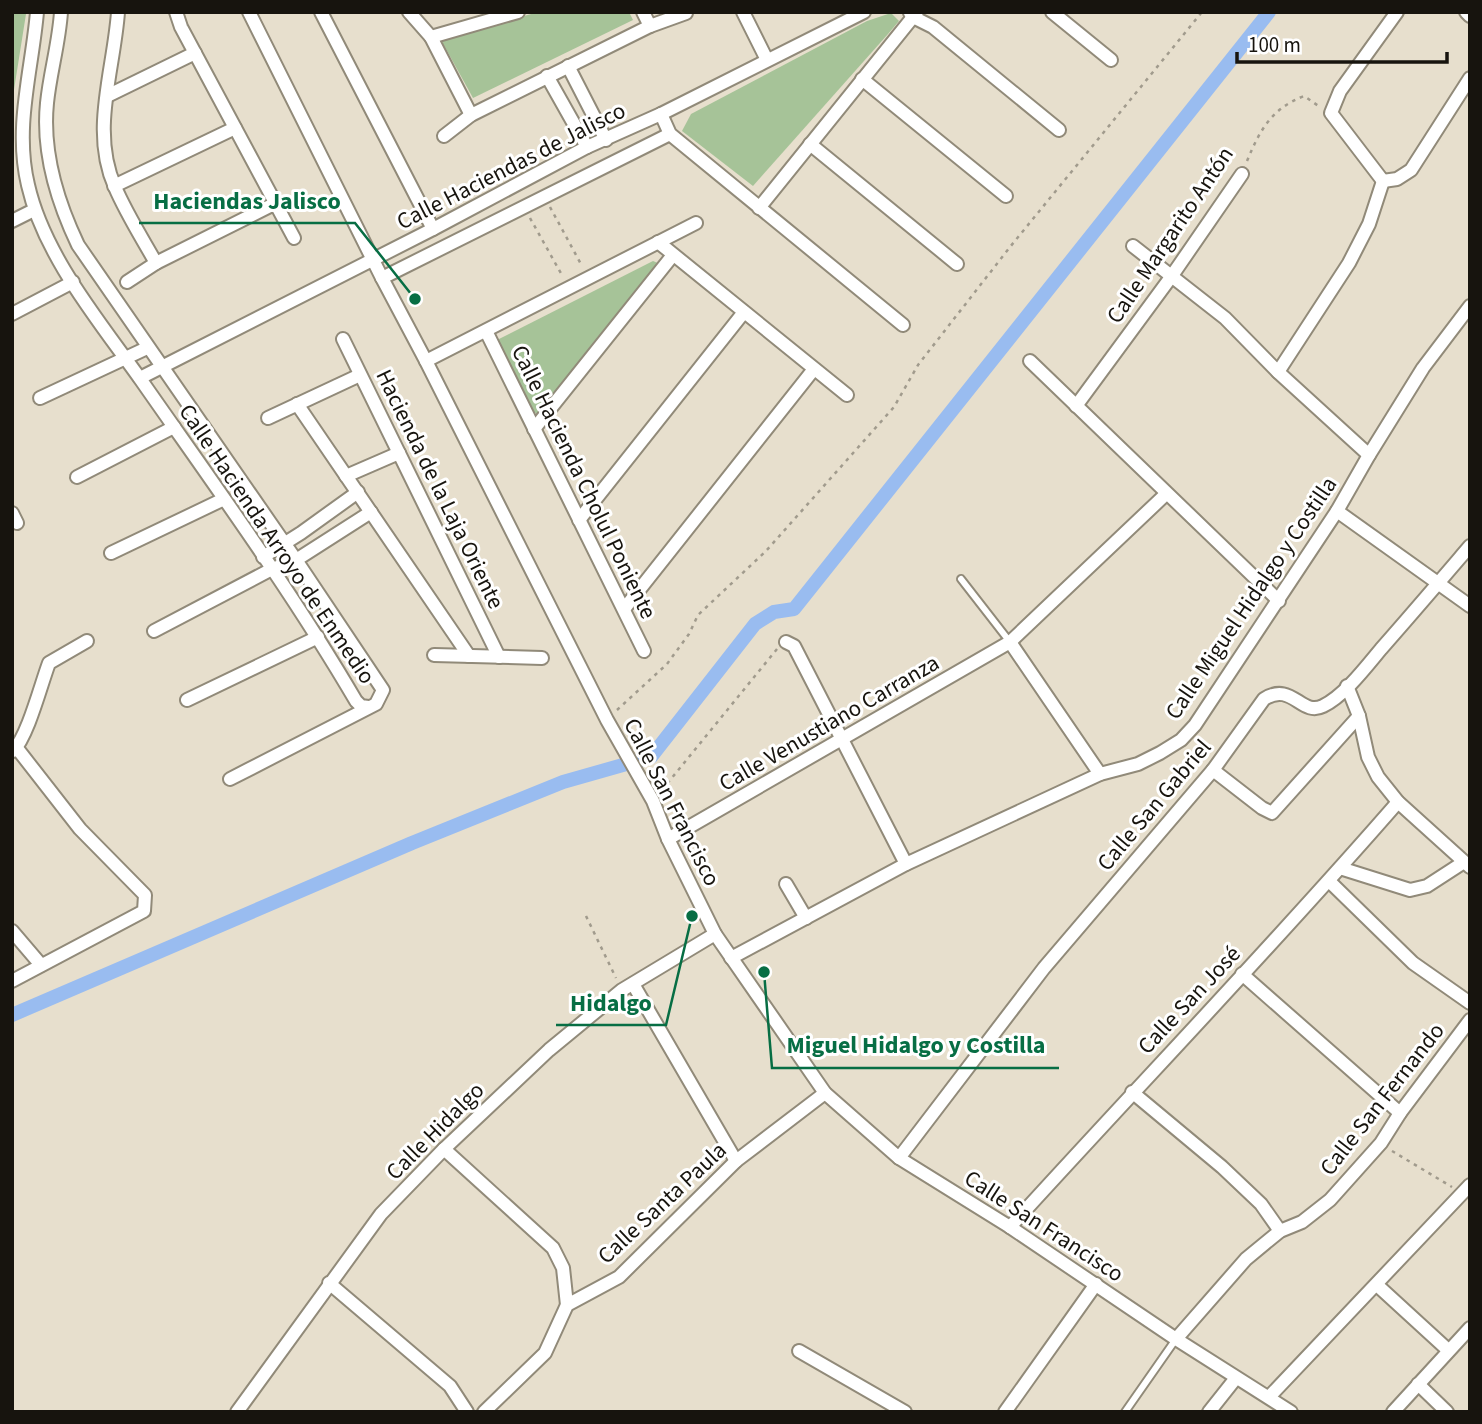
<svg xmlns="http://www.w3.org/2000/svg" width="1482" height="1424" font-family="'Source Sans 3',sans-serif">
<style>
.green{fill:#a6c398}
.lines{fill:none;stroke-linecap:round;stroke-linejoin:round}
.canal{stroke:#99bcf0;stroke-width:14}
.service-casing{stroke:#918a79;stroke-width:10}
.minor-casing{stroke:#918a79;stroke-width:16}
.path{stroke:#a19b8d;stroke-width:2.5;stroke-dasharray:3.5 5;stroke-linecap:butt}
.service{stroke:#fff;stroke-width:6}
.minor{stroke:#fff;stroke-width:12}
.labels{text-anchor:middle;dominant-baseline:central;stroke-width:6;stroke-linejoin:round;paint-order:stroke}
.street-label{font-size:23px;fill:#17140e;stroke:#fff}
.leader{fill:none;stroke:#076e44;stroke-width:2.5}
.callout-dot{fill:#076e44;stroke:#fff;stroke-width:2.5}
.callout-label{font-size:24px;text-anchor:middle;font-weight:bold;fill:#076e44;stroke:#fff;stroke-width:6;stroke-linejoin:round;paint-order:stroke}
</style>
<rect width="100%" height="100%" fill="#e7dfcd"/>
<!-- green -->
<g class="green">
<path d="M 12,12 L 26,14 L 13,96 L 12,123 Z"/>
<path d="M 538,12 L 629,12 L 633,20 L 473,98 L 441,40 Z"/>
<path d="M 891,13 L 899,21 L 888,34 L 753,186 L 682,131 L 691,114 L 867,21 Z"/>
<path d="M 653,261 L 660,264 L 537,414 L 530,409 L 497,340 Z"/>
</g>
<g class="lines">
<!-- canal -->
<path class="canal" d="M 12,1015 L 412,843 L 563,782 L 651,757 L 755,624 L 774,612 L 794,609 L 1269,12"/>
<!-- service casing -->
<g class="service-casing">
<g id="service">
<path d="M 961,579 L 1010,642"/>
<path d="M 1125,1412 L 1176,1339"/>
</g>
</g>
<!-- minor casing -->
<g class="minor-casing">
<g id="minor">
<path d="M 37,12 C 32,70 14,127 28,185 C 44,256 100,322 141,380 C 215,486 291,590 356,701 L 361,706 L 368,707"/>
<path d="M 61,12 C 59,43 50,73 47,103 C 42,152 57,201 78,245 L 296,560 L 383,690 L 376,704 L 230,779"/>
<path d="M 118,12 C 114,70 90,131 115,187 C 126,213 142,238 156,263"/>
<path d="M 176,12 L 181,27 L 294,238"/>
<path d="M 249,12 L 382,278 L 426,361 L 607,720 L 653,801 L 668,839 L 715,934 L 825,1093 L 899,1158 L 1010,1227 L 1176,1339 L 1291,1412"/>
<path d="M 321,12 L 433,229"/>
<path d="M 409,12 L 431,37"/>
<path d="M 643,12 L 650,26"/>
<path d="M 743,12 L 767,60"/>
<path d="M 1052,12 L 1111,60"/>
<path d="M 1466,12 L 1470,16"/>
<path d="M 910,13 L 913,17 L 933,27 L 1059,130"/>
<path d="M 568,66 L 606,140"/>
<path d="M 547,76 L 587,147"/>
<path d="M 862,79 L 1006,196"/>
<path d="M 107,96 L 195,53"/>
<path d="M 661,114 L 670,134 L 903,325"/>
<path d="M 471,115 L 431,37 L 518,12"/>
<path d="M 444,136 L 471,115 L 650,26 L 686,13"/>
<path d="M 810,144 L 957,264"/>
<path d="M 1383,181 L 1331,113 L 1340,91 L 1397,12"/>
<path d="M 1383,181 L 1397,179 L 1411,170 L 1470,78"/>
<path d="M 114,186 L 235,128"/>
<path d="M 759,208 L 917,12"/>
<path d="M 12,221 L 34,210"/>
<path d="M 658,242 L 847,395"/>
<path d="M 1133,246 L 1225,318 L 1278,372 L 1369,455"/>
<path d="M 382,278 L 670,134"/>
<path d="M 127,282 L 156,263 L 276,203"/>
<path d="M 12,314 L 73,282"/>
<path d="M 486,331 L 644,651"/>
<path d="M 343,339 L 499,657"/>
<path d="M 426,361 L 696,223"/>
<path d="M 1030,361 L 1279,601"/>
<path d="M 1278,372 L 1349,263 L 1369,224 L 1383,181"/>
<path d="M 140,378 L 433,229 L 587,147 L 661,114 L 864,12"/>
<path d="M 40,398 L 147,348"/>
<path d="M 297,404 L 469,656"/>
<path d="M 1076,406 L 1171,277 L 1242,174"/>
<path d="M 268,418 L 360,375"/>
<path d="M 534,429 L 673,255"/>
<path d="M 346,476 L 399,453"/>
<path d="M 77,477 L 174,427"/>
<path d="M 1337,511 L 1470,606"/>
<path d="M 12,513 L 17,523"/>
<path d="M 579,520 L 744,312"/>
<path d="M 111,553 L 224,499"/>
<path d="M 263,557 L 301,533 L 358,492"/>
<path d="M 624,609 L 814,369"/>
<path d="M 154,631 L 272,569 L 296,560 L 371,512"/>
<path d="M 786,642 L 794,646 L 906,864"/>
<path d="M 1010,642 L 1100,774"/>
<path d="M 434,655 L 542,658"/>
<path d="M 1347,686 L 1359,716 L 1368,757 L 1378,777 L 1398,802 L 1470,867"/>
<path d="M 187,700 L 318,637"/>
<path d="M 13,751 C 28,736 41,684 49,663 L 87,641"/>
<path d="M 1213,770 L 1262,808 L 1272,813 L 1359,716"/>
<path d="M 668,839 L 1010,642 L 1166,494"/>
<path d="M 1340,868 L 1410,890 L 1427,886 L 1464,862"/>
<path d="M 1329,881 L 1413,963 L 1470,1003"/>
<path d="M 786,884 L 806,918"/>
<path d="M 12,931 L 41,965"/>
<path d="M 731,958 L 906,864 L 1100,774 L 1138,764 L 1160,753 L 1181,740 L 1195,725 L 1337,511 L 1369,455 L 1423,368 L 1470,306"/>
<path d="M 1242,974 L 1400,1113"/>
<path d="M 12,981 L 144,911 L 145,895 L 80,829 L 16,747"/>
<path d="M 633,984 L 736,1161"/>
<path d="M 1132,1092 L 1222,1167 L 1261,1204 L 1280,1231"/>
<path d="M 444,1149 L 553,1248 L 563,1268 L 567,1305"/>
<path d="M 899,1158 L 1044,968 L 1213,770 L 1264,699 C 1292,681 1301,717 1323,706 C 1344,696 1366,667 1381,649 C 1411,615 1440,581 1470,546"/>
<path d="M 1010,1227 C 1139,1085 1272,947 1398,802"/>
<path d="M 329,1283 L 450,1386 L 467,1412"/>
<path d="M 1377,1285 L 1448,1350"/>
<path d="M 1176,1339 L 1246,1259 L 1280,1231 L 1302,1222 L 1330,1200 L 1381,1143 L 1400,1113 L 1470,1020"/>
<path d="M 799,1351 L 905,1412"/>
<path d="M 1418,1384 L 1447,1412"/>
<path d="M 1269,1397 L 1470,1185"/>
<path d="M 237,1412 L 381,1214 L 444,1149 L 549,1050 L 622,990 L 715,934"/>
<path d="M 484,1412 L 545,1353 L 567,1305 L 619,1277 L 736,1161 L 825,1093"/>
<path d="M 1005,1412 L 1096,1284"/>
<path d="M 1209,1412 L 1236,1378"/>
<path d="M 1393,1412 L 1470,1328"/>
</g>
</g>
<!-- path -->
<g class="path">
<path d="M 1247,161 C 1260,130 1271,109 1304,96 L 1320,107"/>
<path d="M 550,207 L 582,266"/>
<path d="M 530,218 L 563,277"/>
<path d="M 617,710 L 667,664 L 689,634 L 698,615 L 766,551 L 894,407 L 918,365 L 1010,247 L 1202,12"/>
<path d="M 662,790 L 777,649"/>
<path d="M 586,916 L 616,978"/>
<path d="M 1392,1151 L 1452,1187"/>
</g>
<!-- service -->
<use href="#service" class="service"/>
<!-- minor -->
<use href="#minor" class="minor"/>
</g>
<g class="labels">
<!-- street labels -->
<g class="street-label">
<text transform="translate(511 166) rotate(-27)">Calle Haciendas de Jalisco</text>
<text transform="translate(1170 235) rotate(-56)">Calle Margarito Antón</text>
<text transform="translate(584 482) rotate(64)">Calle Hacienda Cholul Poniente</text>
<text transform="translate(440 489) rotate(64)">Hacienda de la Laja Oriente</text>
<text transform="translate(277 544) rotate(56)">Calle Hacienda Arroyo de Enmedio</text>
<text transform="translate(1251 598) rotate(-56)">Calle Miguel Hidalgo y Costilla</text>
<text transform="translate(829 723) rotate(-30)">Calle Venustiano Carranza</text>
<text transform="translate(672 802) rotate(63)">Calle San Francisco</text>
<text transform="translate(1154 805) rotate(-50)">Calle San Gabriel</text>
<text transform="translate(1189 1000) rotate(-47)">Calle San José</text>
<text transform="translate(1382 1099) rotate(-52)">Calle San Fernando</text>
<text transform="translate(435 1131) rotate(-45)">Calle Hidalgo</text>
<text transform="translate(662 1203) rotate(-43)">Calle Santa Paula</text>
<text transform="translate(1044 1226) rotate(33)">Calle San Francisco</text>
</g>
</g>
<!-- callouts -->
<path class="leader" d="M415 299L355 223H139M692 916L666 1025H556M764 972L772 1068H1059"/>
<g class="callout-dot">
<circle cx="415" cy="299" r="7"/>
<circle cx="692" cy="916" r="7"/>
<circle cx="764" cy="972" r="7"/>
</g>
<g class="callout-label">
<text x="247" y="209">Haciendas Jalisco</text>
<text x="611" y="1011">Hidalgo</text>
<text x="916" y="1053">Miguel Hidalgo y Costilla</text>
</g>
<!-- border -->
<rect width="1482" height="1424" fill="none" stroke="#17140e" stroke-width="28"/>
<!-- scale -->
<path d="M1237 52v10h210v-10" fill="none" stroke="#17140e" stroke-width="3.5"/>
<text x="1248" y="52" font-size="21" fill="#17140e" stroke="#ffffff" stroke-width="5" paint-order="stroke">100 m</text>
</svg>
